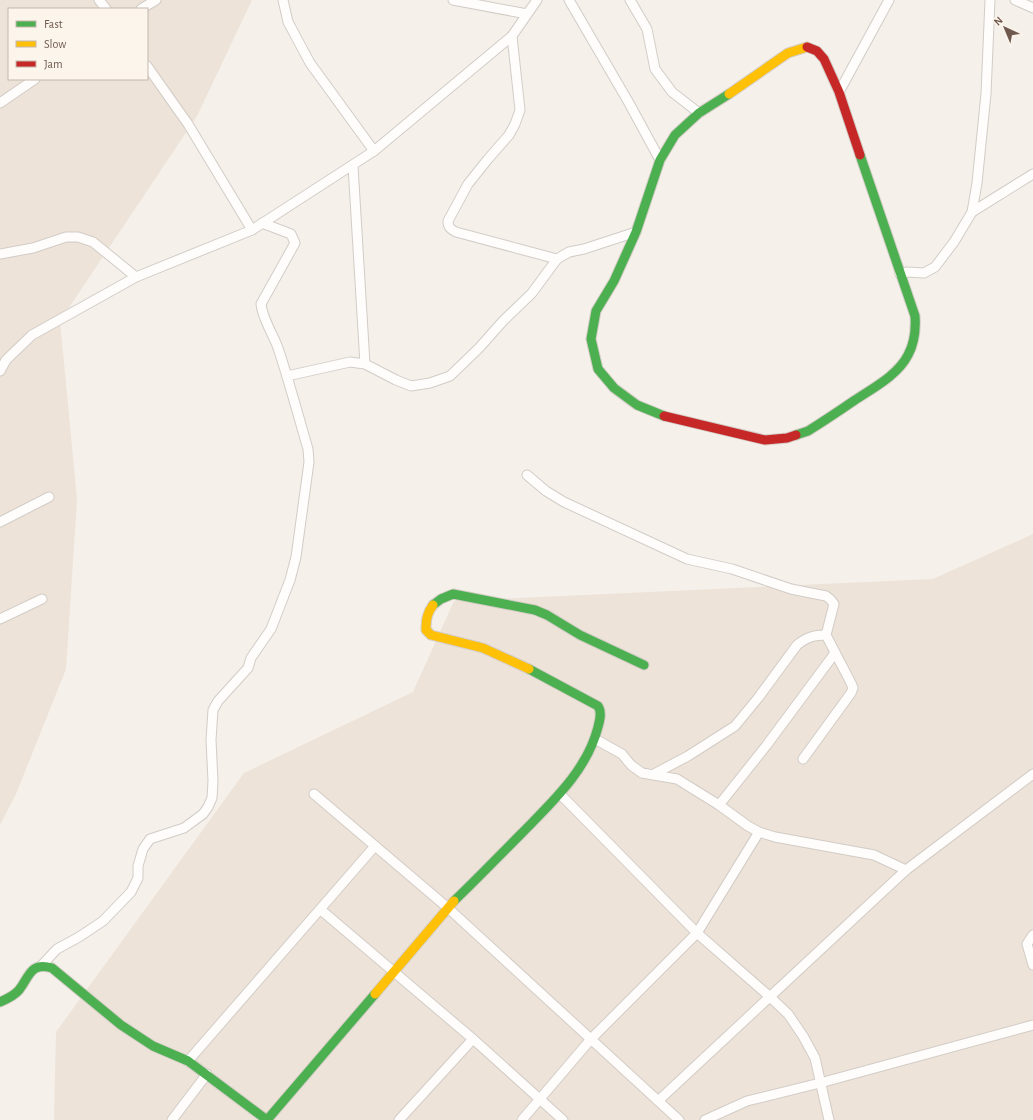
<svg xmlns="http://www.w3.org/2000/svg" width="1033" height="1120" font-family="'Alegreya Sans',sans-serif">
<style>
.residential{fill:#ede3d8;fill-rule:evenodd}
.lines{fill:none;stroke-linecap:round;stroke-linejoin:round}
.street-casing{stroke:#d2ccc6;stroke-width:11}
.fast-casing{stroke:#d4cdc7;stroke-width:11}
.slow-casing{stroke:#d4cdc7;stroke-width:11}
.jam-casing{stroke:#d4cdc7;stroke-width:11}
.street{stroke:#fefdfc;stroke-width:9}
.fast{stroke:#4caf50;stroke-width:9}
.slow{stroke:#ffc107;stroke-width:9}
.jam{stroke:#c62828;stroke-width:9}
</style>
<rect width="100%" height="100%" fill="#f5f0ea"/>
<!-- residential -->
<g class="residential">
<path d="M 0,0 L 252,0 L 197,116 L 60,321 L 77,499 L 66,669 L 16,794 L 0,825 ZM 9,9 L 147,9 L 147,79 L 9,79 Z"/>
<path d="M 1033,534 L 1033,1120 L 54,1120 L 56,1032 L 244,773 L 413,692 L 454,601 L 933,579 Z"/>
</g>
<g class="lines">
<!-- street casing -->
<g class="street-casing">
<g id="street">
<path d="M 99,0 L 106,9"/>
<path d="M 283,0 L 288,22 L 310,63 L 374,151"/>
<path d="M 453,0 L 527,14"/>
<path d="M 569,0 L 629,103 L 660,160"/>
<path d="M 630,0 L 647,29 L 655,69 L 672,92 L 699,113"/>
<path d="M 1015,0 L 1033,8"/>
<path d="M 141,9 L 156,0"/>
<path d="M 512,36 L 520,110 L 515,124 L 509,135 L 488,159 L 468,184 L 448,221 C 448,227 450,229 456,232 L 557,259"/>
<path d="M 147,66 L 188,124 L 252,230"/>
<path d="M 839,92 L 889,0"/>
<path d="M 0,103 L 35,79"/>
<path d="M 353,166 L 365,364"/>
<path d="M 972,212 L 1033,174"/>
<path d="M 0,254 L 33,248 L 66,237 L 78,237 L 93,242 L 136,277"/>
<path d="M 900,274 L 907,272 L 924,273 L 935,267 L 954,242 L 972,212 L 977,183 L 986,94 L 990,0"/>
<path d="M 0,371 L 6,360 L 32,335 L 136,277 L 252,230 L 374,151 L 512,36 L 537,0"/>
<path d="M 287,376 L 350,362 L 365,364 L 396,380 L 411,386 L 430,383 L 450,376 L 479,348 L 503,321 L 532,293 L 557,259 L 569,252 L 584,249 L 636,232"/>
<path d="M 527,475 L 546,491 L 564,502 L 687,559 L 732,569 L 791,589 L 826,596 L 830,599 L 834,604 L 826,635 L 851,683 L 853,688 L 851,693 L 803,759"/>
<path d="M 0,522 L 49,497"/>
<path d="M 0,619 L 42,599"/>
<path d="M 595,739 L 622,754 L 631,765 L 642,773 L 677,779 L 719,805 L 748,826 L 759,832 L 775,837 L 874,855 L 906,870"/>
<path d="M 654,774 L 688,756 L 735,726 L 758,698 L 797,645 C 807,637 814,635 826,635"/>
<path d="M 314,794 L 448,908 L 679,1120"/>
<path d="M 560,794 L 697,933 L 769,996 L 788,1014 L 803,1036 L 815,1058 L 829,1120"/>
<path d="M 719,805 L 766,746 L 835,653"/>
<path d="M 321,910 L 473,1039 L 563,1120"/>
<path d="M 1033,935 L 1027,944 L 1033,965"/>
<path d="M 41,966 L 57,949 L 79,937 L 103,921 L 131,892 L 138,878 L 138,866 L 143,849 L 150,839 L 184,828 L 203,814 L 208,807 L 212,798 L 213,781 L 211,740 L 213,710 L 218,701 L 248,668 L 251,658 L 271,629 L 290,580 L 296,557 L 309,462 L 308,449 C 298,415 289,381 278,348 C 273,334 262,318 261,304 L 295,243 L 291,234 L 262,223"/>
<path d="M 188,1061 L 375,846"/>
<path d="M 658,1101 L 906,870 L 1033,774"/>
<path d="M 172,1120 L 207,1074"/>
<path d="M 399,1120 L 473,1039"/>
<path d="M 522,1120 L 591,1039 L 697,933 L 759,832"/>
<path d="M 705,1120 L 747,1101 L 820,1083 L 1033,1025"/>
</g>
</g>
<!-- fast casing -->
<g class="fast-casing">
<g id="fast">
<path d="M 664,416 L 637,405 L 614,388 L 598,369 L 591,339 L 596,311 L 614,281 L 636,232 L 660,160 L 675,135 L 699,113 L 729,94"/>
<path d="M 796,435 L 808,431 C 824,421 839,411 855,400 C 873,388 898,375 908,355 C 915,342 916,330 915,316 L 860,155"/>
<path d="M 433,605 L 441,599 L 453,594 L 535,610 L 547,615 L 580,635 L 644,665"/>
<path d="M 454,901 C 477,879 499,856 521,834 C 551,803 587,771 598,727 C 600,720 602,712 598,706 L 529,669"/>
<path d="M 0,1002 C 7,999 14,996 19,990 C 29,978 30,961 52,968 L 121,1025 L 153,1046 L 188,1061 L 267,1120 L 375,994"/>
</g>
</g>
<!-- slow casing -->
<g class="slow-casing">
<g id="slow">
<path d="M 729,94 L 788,53 L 807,47"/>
<path d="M 433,605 C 427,613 426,620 426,630 L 431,635 L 483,648 L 529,669"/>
<path d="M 375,994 L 454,901"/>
</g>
</g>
<!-- jam casing -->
<g class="jam-casing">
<g id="jam">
<path d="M 807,47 L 817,51 L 824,59 L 839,92 L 860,155"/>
<path d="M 664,416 L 765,440 L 787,438 L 796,435"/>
</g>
</g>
<!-- street -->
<use href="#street" class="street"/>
<!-- fast -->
<use href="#fast" class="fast"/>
<!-- slow -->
<use href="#slow" class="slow"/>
<!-- jam -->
<use href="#jam" class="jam"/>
</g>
<!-- legend -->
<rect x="8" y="8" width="140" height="72" fill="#fcf5ec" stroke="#c4b7ad"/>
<rect x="16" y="21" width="20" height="6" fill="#4caf50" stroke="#c4b7ad"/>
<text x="44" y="28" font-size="12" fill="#6f594e">Fast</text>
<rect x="16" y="41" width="20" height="6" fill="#ffc107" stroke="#c4b7ad"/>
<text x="44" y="48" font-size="12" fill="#6f594e">Slow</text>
<rect x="16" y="61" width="20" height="6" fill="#c62828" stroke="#c4b7ad"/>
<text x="44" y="68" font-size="12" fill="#6f594e">Jam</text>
<!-- north arrow -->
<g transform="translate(1005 28) rotate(316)" stroke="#fcf5ec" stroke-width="3" paint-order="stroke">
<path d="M0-3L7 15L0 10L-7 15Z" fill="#6f594e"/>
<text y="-6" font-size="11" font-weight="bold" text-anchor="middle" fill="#6f594e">N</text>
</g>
</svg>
